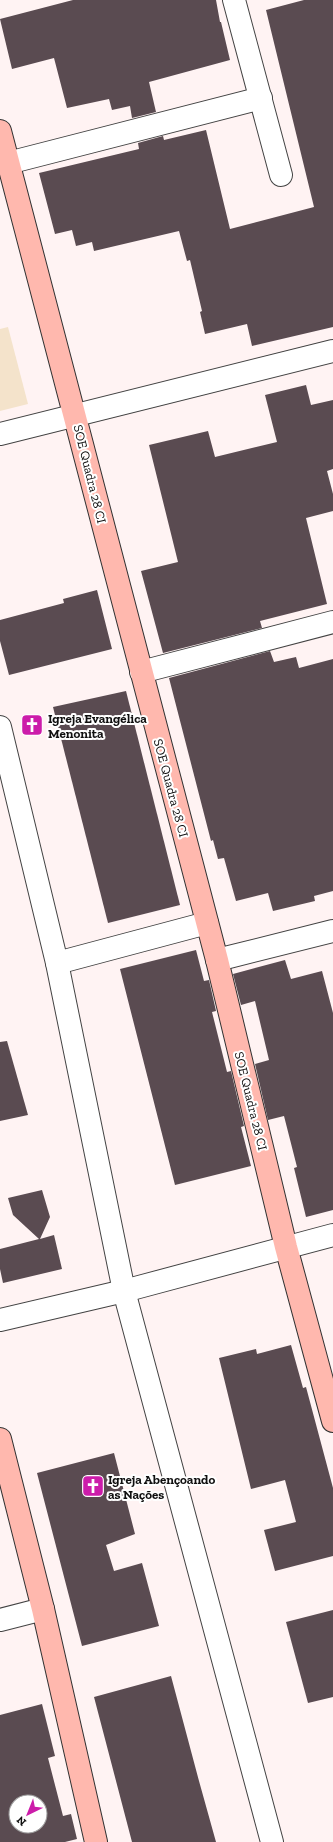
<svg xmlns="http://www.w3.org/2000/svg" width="333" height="1842" font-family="'Zilla Slab',serif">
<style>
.pitch{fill:#f4e3cb}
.building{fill:#5a4b51;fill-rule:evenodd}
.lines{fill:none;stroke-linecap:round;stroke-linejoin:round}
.street-casing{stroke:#434343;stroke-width:24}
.secondary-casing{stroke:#323232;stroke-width:24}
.street{stroke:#fff;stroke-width:22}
.secondary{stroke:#ffb8ae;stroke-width:22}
.labels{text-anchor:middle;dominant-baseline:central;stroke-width:4;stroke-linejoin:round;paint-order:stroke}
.street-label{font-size:13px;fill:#101010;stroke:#fff}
.poi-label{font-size:13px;font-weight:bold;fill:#101010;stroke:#fff;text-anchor:start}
</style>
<rect width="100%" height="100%" fill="#fff3f3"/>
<!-- pitch -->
<path class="pitch" d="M 8,327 L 28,404 L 0,411 L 0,329 Z"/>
<!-- building -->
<g class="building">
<path d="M 73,0 L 216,0 L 220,22 L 221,22 L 230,60 L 149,82 L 156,112 L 132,118 L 130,106 L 112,110 L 109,99 L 67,108 L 54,58 L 12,69 L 0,19 Z"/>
<path d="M 304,0 L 333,0 L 333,327 L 252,346 L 247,324 L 205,334 L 200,312 L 202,311 L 190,260 L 187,261 L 179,231 L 94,251 L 92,242 L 76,246 L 72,230 L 55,234 L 39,173 L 139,149 L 138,143 L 163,136 L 164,140 L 206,130 L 230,229 L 314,207 L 266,10 Z"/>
<path d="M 306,385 L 311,405 L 333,400 L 333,469 L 327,471 L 333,494 L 333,511 L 306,518 L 327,604 L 260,621 L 262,628 L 163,653 L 141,571 L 178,562 L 149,445 L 208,431 L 215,457 L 277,442 L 265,395 Z"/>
<path d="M 97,590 L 112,649 L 9,675 L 0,641 L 0,620 L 64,603 L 63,599 Z"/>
<path d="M 270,651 L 274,662 L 296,657 L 299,668 L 333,659 L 333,891 L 314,896 L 315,901 L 273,911 L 268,893 L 236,901 L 224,858 L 218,859 L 213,840 L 211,841 L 169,678 Z"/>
<path d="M 126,691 L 180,905 L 108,923 L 53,707 Z"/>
<path d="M 196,950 L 204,981 L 209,980 L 216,1011 L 212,1012 L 227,1072 L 231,1071 L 244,1126 L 241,1127 L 251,1166 L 175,1185 L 120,969 Z"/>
<path d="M 285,960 L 291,979 L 322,971 L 333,1013 L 333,1210 L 306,1217 L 294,1168 L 297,1167 L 284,1116 L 268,1120 L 255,1064 L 269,1060 L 255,1001 L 241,1005 L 233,974 Z"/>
<path d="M 7,1041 L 28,1115 L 0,1121 L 0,1042 Z"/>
<path d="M 42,1190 L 50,1217 L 40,1239 L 54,1235 L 62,1269 L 3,1283 L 0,1269 L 0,1249 L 39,1239 L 13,1215 L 8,1198 Z"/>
<path d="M 291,1345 L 303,1388 L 306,1387 L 333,1488 L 333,1556 L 275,1571 L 264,1530 L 296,1522 L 285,1480 L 251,1489 L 219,1358 L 256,1349 L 257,1354 Z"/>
<path d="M 114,1453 L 135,1534 L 106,1545 L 114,1571 L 142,1563 L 159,1626 L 82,1646 L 37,1473 Z"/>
<path d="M 333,1610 L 333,1697 L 308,1703 L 286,1622 Z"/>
<path d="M 171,1676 L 199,1781 L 216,1842 L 132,1842 L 94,1697 Z"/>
<path d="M 42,1704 L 55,1756 L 48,1758 L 63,1816 L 71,1814 L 77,1839 L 65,1842 L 0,1842 L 0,1715 ZM 16,1802 L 40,1802 L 40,1826 L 16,1826 Z"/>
</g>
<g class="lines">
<!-- street casing -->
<g class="street-casing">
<g id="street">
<path d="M 234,0 L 281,175"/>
<path d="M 8,163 L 261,98"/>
<path d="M 0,434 L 333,351"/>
<path d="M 141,672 L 333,622"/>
<path d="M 0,727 L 57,963 L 124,1291 L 272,1842"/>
<path d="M 217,960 L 333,931"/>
<path d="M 57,963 L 207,923"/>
<path d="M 0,1320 L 124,1291 L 333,1235"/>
<path d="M 0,1620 L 43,1609"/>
</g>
</g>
<!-- secondary casing -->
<g class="secondary-casing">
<g id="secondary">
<path d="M 0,131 L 217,960 L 286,1247 L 333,1421"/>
<path d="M 0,1439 L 43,1609 L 96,1842"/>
</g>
</g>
<!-- street -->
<use href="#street" class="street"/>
<!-- secondary -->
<use href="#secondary" class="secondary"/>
</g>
<!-- icons -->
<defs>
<g id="church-square" transform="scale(1.15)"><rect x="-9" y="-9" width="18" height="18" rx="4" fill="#cc1caa" stroke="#fff"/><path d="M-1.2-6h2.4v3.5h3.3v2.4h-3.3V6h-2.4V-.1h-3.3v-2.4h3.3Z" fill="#fff"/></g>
</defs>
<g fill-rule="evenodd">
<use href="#church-square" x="32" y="725"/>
<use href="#church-square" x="93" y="1486"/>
</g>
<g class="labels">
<!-- street labels -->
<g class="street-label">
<text transform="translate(90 474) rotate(76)">SOE Quadra 28 CI</text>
<text transform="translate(171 788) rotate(75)">SOE Quadra 28 CI</text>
<text transform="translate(251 1101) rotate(76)">SOE Quadra 28 CI</text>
</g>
<!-- poi labels -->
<g class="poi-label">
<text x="48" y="718">Igreja Evangélica<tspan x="48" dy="15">Menonita</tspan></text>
<text x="108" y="1479">Igreja Abençoando<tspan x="108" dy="15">as Nações</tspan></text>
</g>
</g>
<!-- north arrow -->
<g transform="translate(28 1814) rotate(223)"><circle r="19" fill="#ffffff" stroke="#9f9f9f"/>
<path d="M0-3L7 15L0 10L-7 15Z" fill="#cc1caa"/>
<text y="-6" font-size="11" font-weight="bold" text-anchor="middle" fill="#101010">N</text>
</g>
</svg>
